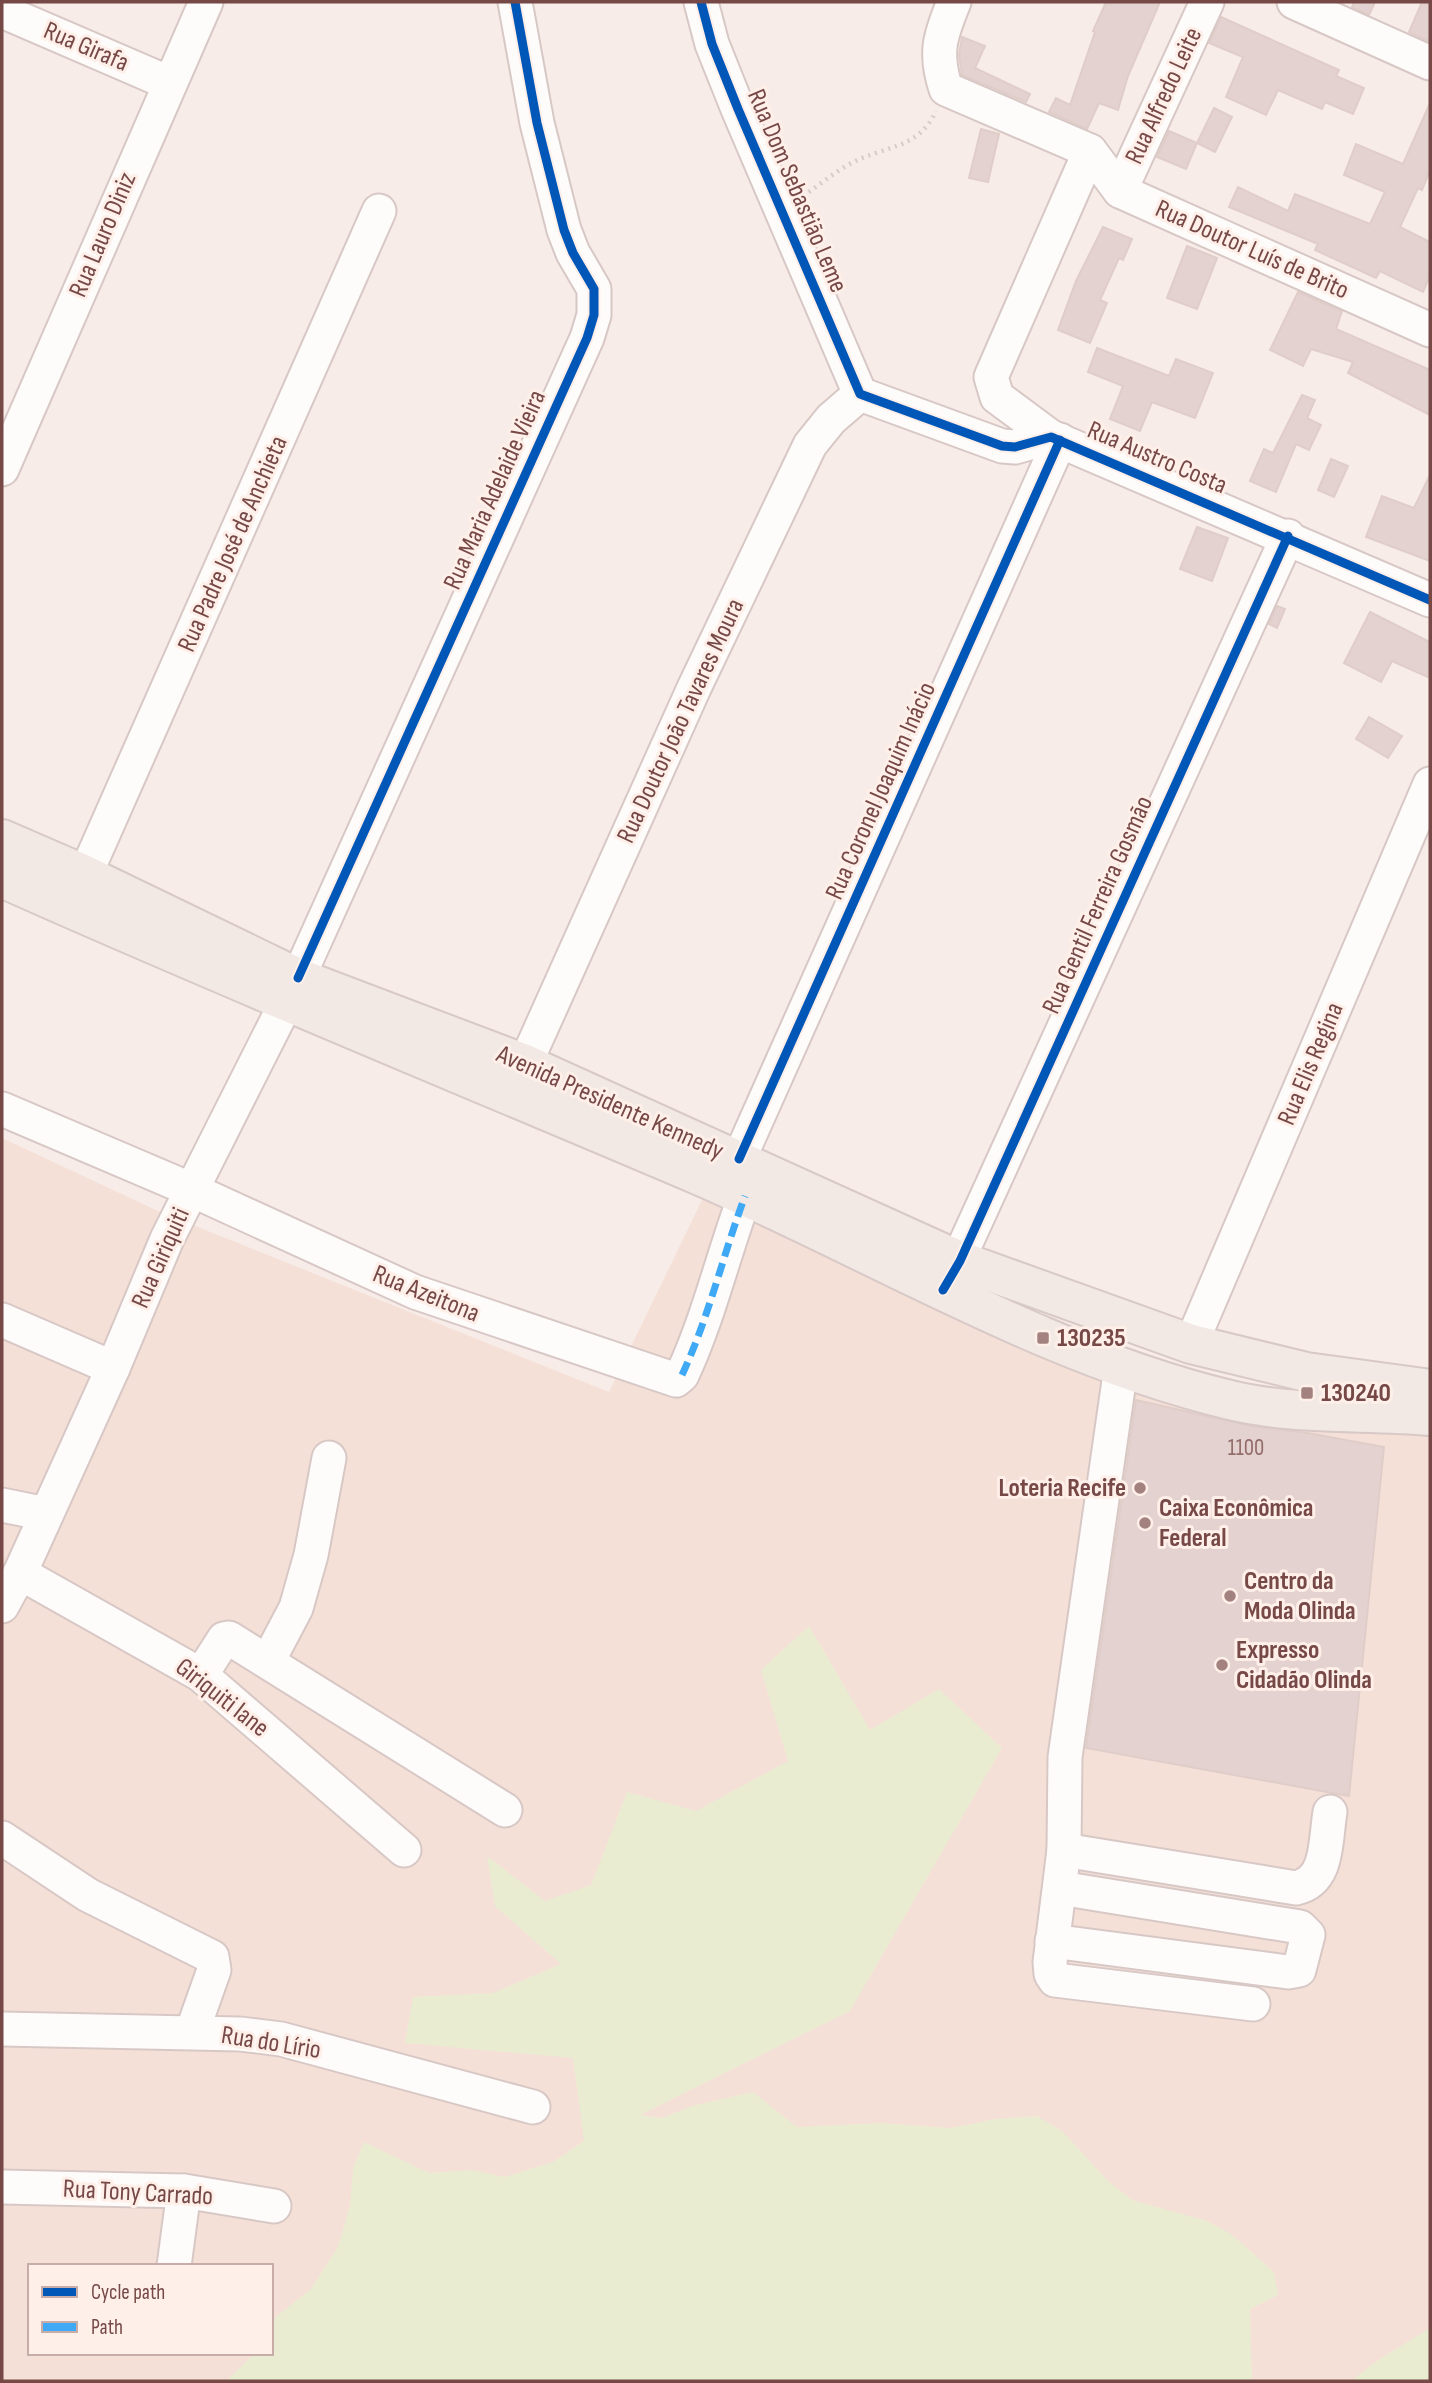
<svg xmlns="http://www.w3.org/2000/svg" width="1432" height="2383" font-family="'Sofia Sans Condensed',sans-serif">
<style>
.residential{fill:#f5e0d8;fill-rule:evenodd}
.green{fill:#eaecd1}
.building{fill:#e3d2cf;stroke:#e0cdc9;stroke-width:2}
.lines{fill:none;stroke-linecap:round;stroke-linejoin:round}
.minor-casing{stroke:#d8c8c5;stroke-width:37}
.major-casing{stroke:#d8c9c7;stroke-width:42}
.path{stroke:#d8cbc9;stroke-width:4.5;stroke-dasharray:2 5;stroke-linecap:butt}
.minor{stroke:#fefcfb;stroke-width:33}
.major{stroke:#f2e8e4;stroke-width:38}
.quiet{stroke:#3fa9f5;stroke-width:7;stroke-dasharray:14 7;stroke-linecap:butt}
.cycleway-casing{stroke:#ffefe9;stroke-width:13}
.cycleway{stroke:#0057b8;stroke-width:9}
.poi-dot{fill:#a3817e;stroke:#ffefe9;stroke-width:2.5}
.labels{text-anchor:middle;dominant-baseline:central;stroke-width:6;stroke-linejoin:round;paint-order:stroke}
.number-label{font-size:23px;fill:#936d6a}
.street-label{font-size:26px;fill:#764846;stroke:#ffefe9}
.poi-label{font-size:26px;font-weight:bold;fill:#764846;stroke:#ffefe9;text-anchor:start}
</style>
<rect width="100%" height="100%" fill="#f7ece7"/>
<!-- residential -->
<path class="residential" d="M 2,1138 L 158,1211 L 609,1392 L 704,1196 L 1228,1401 L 1430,1417 L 1430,2381 L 2,2381 ZM 30,2266 L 271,2266 L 271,2353 L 30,2353 Z"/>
<!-- green -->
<g class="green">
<path d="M 809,1626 L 870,1730 L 939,1689 L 1002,1748 L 850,2011 L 640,2115 L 662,2118 L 692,2106 L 753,2092 L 797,2127 L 881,2123 L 950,2128 L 996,2119 L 1037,2116 L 1063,2132 L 1107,2180 L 1132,2200 L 1207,2221 L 1231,2234 L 1274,2272 L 1278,2295 L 1250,2309 L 1252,2381 L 226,2381 L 255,2353 L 271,2353 L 271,2325 L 277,2316 L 311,2289 L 338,2247 L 350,2206 L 353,2169 L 364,2142 L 429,2173 L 472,2170 L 505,2177 L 553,2162 L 584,2141 L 573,2058 L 405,2043 L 413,1997 L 493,1993 L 561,1964 L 495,1906 L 487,1856 L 545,1901 L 591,1885 L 627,1792 L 696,1811 L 788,1761 L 761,1670 Z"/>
<path d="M 1430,2328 L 1430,2381 L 1351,2381 L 1377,2361 Z"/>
</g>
<!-- building -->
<g class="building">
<path d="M 1106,2 L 1160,2 L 1128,76 L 1118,110 L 1099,103 L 1087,129 L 1049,112 L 1056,98 L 1070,105 L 1095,32 L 1093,31 Z"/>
<path d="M 1354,2 L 1375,2 L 1369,15 L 1352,7 Z"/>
<path d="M 1422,2 L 1430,2 L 1430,42 L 1409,32 Z"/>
<path d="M 1221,17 L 1339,70 L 1336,76 L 1364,88 L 1353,114 L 1325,102 L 1322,109 L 1278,90 L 1266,115 L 1226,97 L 1243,57 L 1209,43 Z"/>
<path d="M 962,37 L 985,46 L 975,68 L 1030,94 L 1026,102 L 962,75 L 959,55 Z"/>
<path d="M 1430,103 L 1430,170 L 1422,190 L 1418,188 L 1400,227 L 1430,242 L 1430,276 L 1423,292 L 1380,271 L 1376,278 L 1315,250 L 1318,244 L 1229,207 L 1238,187 L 1288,211 L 1295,194 L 1370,224 L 1385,192 L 1344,175 L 1356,144 L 1403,164 Z"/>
<path d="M 1214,108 L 1232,117 L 1215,152 L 1197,143 Z"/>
<path d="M 981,129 L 999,134 L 988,182 L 969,178 Z"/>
<path d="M 1169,131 L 1197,143 L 1186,169 L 1157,157 Z"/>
<path d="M 1103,227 L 1132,239 L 1123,260 L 1119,258 L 1100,300 L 1107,303 L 1090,343 L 1058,330 L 1076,281 Z"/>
<path d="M 1187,246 L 1217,258 L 1197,309 L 1167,298 Z"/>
<path d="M 1298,292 L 1342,311 L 1336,329 L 1430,370 L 1430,415 L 1348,373 L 1353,362 L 1311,349 L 1303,366 L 1270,350 Z"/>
<path d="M 1097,348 L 1169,376 L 1176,359 L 1213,373 L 1195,418 L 1152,402 L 1140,431 L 1110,419 L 1123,386 L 1088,372 Z"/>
<path d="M 1302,395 L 1315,400 L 1307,418 L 1321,425 L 1309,450 L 1296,444 L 1276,492 L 1250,481 L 1264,449 L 1273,453 Z"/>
<path d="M 1331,459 L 1348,466 L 1334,497 L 1318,490 Z"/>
<path d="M 1430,475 L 1430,561 L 1366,537 L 1382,496 L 1414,508 Z"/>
<path d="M 1197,527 L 1228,538 L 1212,581 L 1180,569 Z"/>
<path d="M 1277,606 L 1285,609 L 1277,628 L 1269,624 Z"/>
<path d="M 1370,612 L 1430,642 L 1430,678 L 1392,661 L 1381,682 L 1344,663 Z"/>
<path d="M 1369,717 L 1402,736 L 1388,758 L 1356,739 Z"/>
<path d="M 1136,1400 L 1251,1426 L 1308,1433 L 1384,1447 L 1349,1796 L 1086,1748 Z"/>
</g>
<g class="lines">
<!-- minor casing -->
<g class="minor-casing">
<g id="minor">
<path d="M 701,2 L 712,44 L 738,109 L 860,394"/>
<path d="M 954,2 C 940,36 934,53 946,89 L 1090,151 L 1120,191 L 1430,330"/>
<path d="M 1294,2 L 1430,63"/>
<path d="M 2,11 L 169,83"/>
<path d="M 1120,191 L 1207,2"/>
<path d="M 860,394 L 1002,446 L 1015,447 L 1051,437 L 1430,600"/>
<path d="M 1051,437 L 997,397 L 991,377 L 1090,151"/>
<path d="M 2,469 L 206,2"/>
<path d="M 85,875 L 379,211"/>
<path d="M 298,978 L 587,338 L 594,315 L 594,289 L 573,253 L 564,230 L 537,123 L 515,2"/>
<path d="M 525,1064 L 694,688 L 810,445 L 831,419 L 860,394"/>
<path d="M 2,1109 L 192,1190 L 415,1292 L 676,1380 L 682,1375 C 709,1317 723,1255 745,1196"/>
<path d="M 739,1159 L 1060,440"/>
<path d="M 948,1282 L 1288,536"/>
<path d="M 2,1320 L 113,1368"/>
<path d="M 1191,1344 L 1430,784"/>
<path d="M 1121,1367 L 1065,1757 L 1064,1850 L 1050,1962 L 1051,1974 L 1055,1980 L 1253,2004"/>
<path d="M 2,1505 L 46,1514"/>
<path d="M 20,1573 L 201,1675 L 404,1850"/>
<path d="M 2,1606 L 20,1573 L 113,1368 L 167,1239 L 288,999"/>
<path d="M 268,1661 L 296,1608 L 311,1555 L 329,1458"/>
<path d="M 201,1675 L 224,1639 L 229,1638 L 505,1810"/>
<path d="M 2,1838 L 88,1895 L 212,1957 L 214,1970 L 192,2032"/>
<path d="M 1064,1850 L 1296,1888 C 1329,1881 1325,1841 1330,1812"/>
<path d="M 1052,1941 L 1288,1972 L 1299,1970 L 1308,1935 L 1300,1927 L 1060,1888"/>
<path d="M 2,2029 L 240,2034 L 281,2039 L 533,2107"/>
<path d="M 2,2187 L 184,2191 L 274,2206"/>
<path d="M 174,2266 L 184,2191"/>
</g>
</g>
<!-- major casing -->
<g class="major-casing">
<g id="major">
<path d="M 2,839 L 85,875 L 298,978 L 525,1064 L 960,1261 L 1191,1344 L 1306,1372 L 1430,1389"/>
<path d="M 2,878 C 232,981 466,1076 698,1175 C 874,1251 1043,1355 1230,1400 C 1296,1416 1364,1410 1430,1416"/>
</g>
</g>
<!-- path -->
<path class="path" d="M 803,196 C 818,186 832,174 848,165 C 882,145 918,151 936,111"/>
<!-- minor -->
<use href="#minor" class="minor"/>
<!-- major -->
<use href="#major" class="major"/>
<!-- quiet -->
<path class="quiet" d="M 682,1375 C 709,1317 723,1255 745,1196"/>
<!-- cycleway casing -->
<g class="cycleway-casing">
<g id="cycleway">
<path d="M 701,2 L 712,44 L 738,109 L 860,394 L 1002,446 L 1015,447 L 1051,437 L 1430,600"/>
<path d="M 298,978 L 587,338 L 594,315 L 594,289 L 573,253 L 564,230 L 537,123 L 515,2"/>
<path d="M 739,1159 L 1060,440"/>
<path d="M 943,1290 L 960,1261 L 1288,536"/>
</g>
</g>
<!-- cycleway -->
<use href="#cycleway" class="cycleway"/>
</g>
<!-- markers -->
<g class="poi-dot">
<rect x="1036" y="1331" width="14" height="14" rx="3.5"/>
<rect x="1300" y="1386" width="14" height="14" rx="3.5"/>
<circle cx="1140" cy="1488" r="7"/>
<circle cx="1145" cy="1523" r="7"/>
<circle cx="1230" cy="1596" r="7"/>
<circle cx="1222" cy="1665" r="7"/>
</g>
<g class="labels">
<!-- number labels -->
<g class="number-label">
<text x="1246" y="1448">1100</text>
</g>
<!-- street labels -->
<g class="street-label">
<text transform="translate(86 47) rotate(23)">Rua Girafa</text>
<text transform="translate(1164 96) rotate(-65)">Rua Alfredo Leite</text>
<text transform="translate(797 191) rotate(67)">Rua Dom Sebastião Leme</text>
<text transform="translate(103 235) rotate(-67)">Rua Lauro Diniz</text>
<text transform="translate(1252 250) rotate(24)">Rua Doutor Luís de Brito</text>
<text transform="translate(1157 458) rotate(23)">Rua Austro Costa</text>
<text transform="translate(495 490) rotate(-66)">Rua Maria Adelaide Vieira</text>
<text transform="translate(233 544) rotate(-66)">Rua Padre José de Anchieta</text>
<text transform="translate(681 721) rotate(-65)">Rua Doutor João Tavares Moura</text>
<text transform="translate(881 791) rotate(-66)">Rua Coronel Joaquim Inácio</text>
<text transform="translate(1098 905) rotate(-66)">Rua Gentil Ferreira Gosmão</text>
<text transform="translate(1311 1064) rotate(-67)">Rua Elis Regina</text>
<text transform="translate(610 1103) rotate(24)">Avenida Presidente Kennedy</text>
<text transform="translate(161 1258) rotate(-66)">Rua Giriquiti</text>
<text transform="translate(426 1294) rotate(22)">Rua Azeitona</text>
<text transform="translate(222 1698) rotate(38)">Giriquiti lane</text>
<text transform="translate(271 2043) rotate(9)">Rua do Lírio</text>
<text transform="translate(138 2193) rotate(3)">Rua Tony Carrado</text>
</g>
<!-- poi labels -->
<g class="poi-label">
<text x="1057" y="1338">130235</text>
<text x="1321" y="1393">130240</text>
<text x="1126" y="1488" text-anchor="end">Loteria Recife</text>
<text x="1159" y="1508">Caixa Econômica<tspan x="1159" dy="30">Federal</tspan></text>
<text x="1244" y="1581">Centro da<tspan x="1244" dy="30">Moda Olinda</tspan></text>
<text x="1236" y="1650">Expresso<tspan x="1236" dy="30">Cidadão Olinda</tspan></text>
</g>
</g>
<!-- border -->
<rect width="1432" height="2383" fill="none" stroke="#764846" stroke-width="7"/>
<!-- legend -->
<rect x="28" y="2264" width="245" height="91" fill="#ffefe9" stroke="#c8aca8" stroke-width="2"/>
<rect x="42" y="2287" width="35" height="10" fill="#0057b8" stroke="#c8aca8" stroke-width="2"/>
<text x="91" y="2299" font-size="21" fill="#764846">Cycle path</text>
<rect x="42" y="2322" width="35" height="10" fill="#3fa9f5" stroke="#c8aca8" stroke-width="2"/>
<text x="91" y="2334" font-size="21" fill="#764846">Path</text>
</svg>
